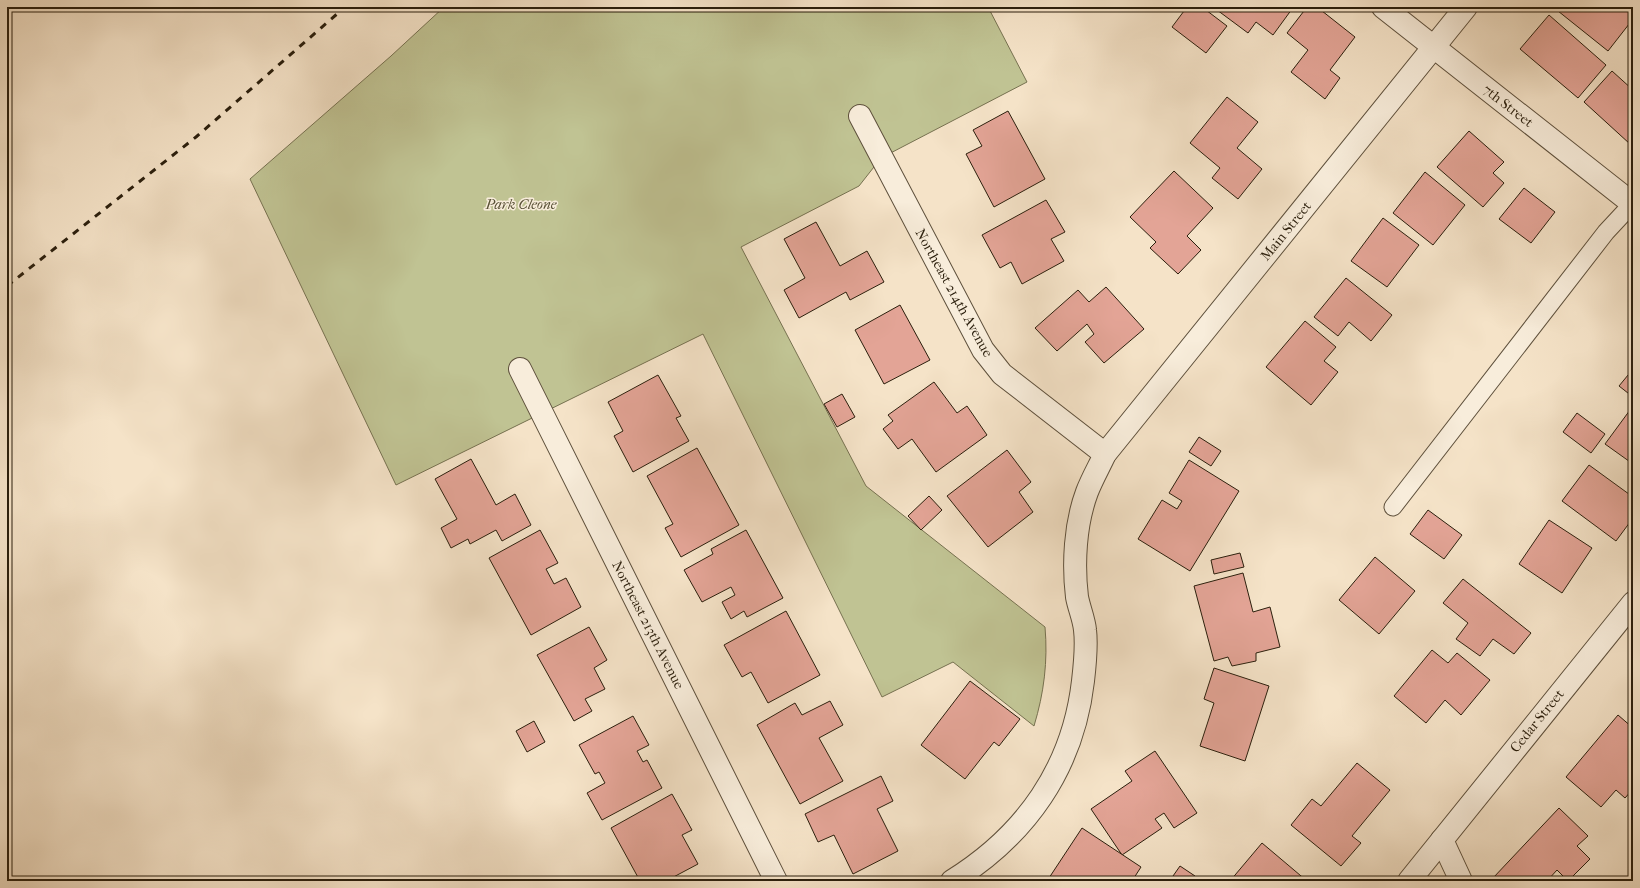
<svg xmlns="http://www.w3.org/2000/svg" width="1640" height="888" font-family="'IM FELL French Canon',serif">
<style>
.green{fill:#c0c393;stroke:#767150}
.building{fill:#e3a496;stroke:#2b1f0d}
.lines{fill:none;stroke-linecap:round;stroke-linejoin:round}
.service-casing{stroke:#5e503c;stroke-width:19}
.minor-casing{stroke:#5e503c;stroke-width:24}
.service{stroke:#f8eddb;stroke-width:17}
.minor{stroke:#f8eddb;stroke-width:22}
.rail{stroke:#2b1f0d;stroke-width:3;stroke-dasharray:7 7;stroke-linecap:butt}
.labels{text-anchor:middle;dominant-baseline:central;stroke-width:3;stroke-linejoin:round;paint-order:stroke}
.street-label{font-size:14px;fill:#2b1f0d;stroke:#f8eddb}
.park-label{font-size:14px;font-style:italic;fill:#585035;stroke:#f8eddb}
</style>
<rect width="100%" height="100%" fill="#f5e3c8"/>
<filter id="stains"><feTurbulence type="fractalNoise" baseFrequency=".005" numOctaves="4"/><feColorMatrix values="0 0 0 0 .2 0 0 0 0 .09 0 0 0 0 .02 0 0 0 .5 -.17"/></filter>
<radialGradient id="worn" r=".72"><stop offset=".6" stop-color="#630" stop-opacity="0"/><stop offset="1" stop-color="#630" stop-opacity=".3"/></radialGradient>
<!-- green -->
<path class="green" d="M 444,7 L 988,7 L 1027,82 L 881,158 L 859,186 L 741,247 L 866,486 L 1045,627 C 1048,661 1044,693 1034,726 L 953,662 L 882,697 L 703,334 L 396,485 L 250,179 L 391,56 Z"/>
<!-- building -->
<g class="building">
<path d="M 1187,7 L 1202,7 L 1227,26 L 1206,53 L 1172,27 Z"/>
<path d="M 1213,7 L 1289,7 L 1292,9 L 1273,35 L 1256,22 L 1248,33 Z"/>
<path d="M 1307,7 L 1317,7 L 1355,37 L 1330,70 L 1340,78 L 1325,99 L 1291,72 L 1308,50 L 1287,33 Z"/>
<path d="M 1562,7 L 1633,7 L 1633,19 L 1608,51 L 1558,11 Z"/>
<path d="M 1549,15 L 1606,65 L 1578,98 L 1520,49 Z"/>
<path d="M 1612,71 L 1633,90 L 1633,140 L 1630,144 L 1584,102 Z"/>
<path d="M 1227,97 L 1258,122 L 1237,148 L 1262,169 L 1238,199 L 1212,178 L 1220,168 L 1190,143 Z"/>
<path d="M 1008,111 L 1045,179 L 994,207 L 966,154 L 982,146 L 973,130 Z"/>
<path d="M 1469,131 L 1504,162 L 1493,173 L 1504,183 L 1483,207 L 1437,167 Z"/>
<path d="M 1174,171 L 1213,208 L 1187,236 L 1201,250 L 1178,274 L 1150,248 L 1156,242 L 1130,217 Z"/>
<path d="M 1425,172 L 1465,205 L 1433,245 L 1393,213 Z"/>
<path d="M 1524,188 L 1555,212 L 1531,243 L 1499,219 Z"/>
<path d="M 1046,200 L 1065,232 L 1051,239 L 1064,261 L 1022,284 L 1011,262 L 1000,268 L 982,235 Z"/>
<path d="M 1383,218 L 1419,245 L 1387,287 L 1351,261 Z"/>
<path d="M 816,222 L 840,266 L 867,251 L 884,282 L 850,300 L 846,292 L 799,318 L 784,290 L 805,278 L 784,239 Z"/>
<path d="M 1346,278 L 1392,315 L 1371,341 L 1349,322 L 1338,336 L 1314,317 Z"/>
<path d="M 1106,287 L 1144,329 L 1104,363 L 1085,342 L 1094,334 L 1087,324 L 1057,351 L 1035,328 L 1078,290 L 1089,302 Z"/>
<path d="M 900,305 L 930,360 L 884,384 L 855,330 Z"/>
<path d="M 1305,321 L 1336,347 L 1324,361 L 1338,372 L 1311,405 L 1266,367 Z"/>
<path d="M 1633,369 L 1633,397 L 1619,386 Z"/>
<path d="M 658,375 L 681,416 L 676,418 L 689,441 L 633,472 L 614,436 L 623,431 L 608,402 Z"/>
<path d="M 934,382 L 957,413 L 967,406 L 987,435 L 936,472 L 912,439 L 898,449 L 883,429 L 893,421 L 888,415 Z"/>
<path d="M 842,394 L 855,417 L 837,427 L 824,404 Z"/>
<path d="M 1630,410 L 1633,412 L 1633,464 L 1605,444 Z"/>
<path d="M 1577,413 L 1605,434 L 1591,453 L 1563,432 Z"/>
<path d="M 1199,437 L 1221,451 L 1211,466 L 1189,452 Z"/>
<path d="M 697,448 L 739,525 L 681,557 L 665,528 L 673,524 L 647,476 Z"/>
<path d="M 1007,450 L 1031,482 L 1019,492 L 1033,512 L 988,547 L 947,496 Z"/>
<path d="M 471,459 L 496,505 L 515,494 L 531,525 L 502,541 L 496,530 L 470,544 L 468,539 L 451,548 L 441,528 L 457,519 L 435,479 Z"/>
<path d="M 1189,460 L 1239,491 L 1190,571 L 1138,539 L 1162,500 L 1177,509 L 1182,501 L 1169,493 Z"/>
<path d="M 1589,465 L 1633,497 L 1633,518 L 1616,541 L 1562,501 Z"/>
<path d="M 929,496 L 942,510 L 921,530 L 908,516 Z"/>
<path d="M 1428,510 L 1462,535 L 1444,559 L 1410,534 Z"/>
<path d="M 1549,520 L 1592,548 L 1562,593 L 1519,564 Z"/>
<path d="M 540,530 L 558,563 L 546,569 L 554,584 L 566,578 L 581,607 L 531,635 L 489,558 Z"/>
<path d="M 746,530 L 783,598 L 747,617 L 744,611 L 731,619 L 722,602 L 735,595 L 731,587 L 702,602 L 684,570 L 713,554 L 711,549 Z"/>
<path d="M 1240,553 L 1244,567 L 1214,574 L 1211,560 Z"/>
<path d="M 1375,557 L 1415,591 L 1379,634 L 1339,600 Z"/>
<path d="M 1243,573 L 1253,612 L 1270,607 L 1280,647 L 1256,653 L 1256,661 L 1232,666 L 1228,657 L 1214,661 L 1194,586 Z"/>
<path d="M 1463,579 L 1531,633 L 1514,654 L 1493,639 L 1480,656 L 1456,639 L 1468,623 L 1443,603 Z"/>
<path d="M 786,611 L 820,675 L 768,703 L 751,672 L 742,677 L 724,645 Z"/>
<path d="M 589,627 L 607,660 L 594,668 L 605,689 L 585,699 L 592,711 L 574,721 L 537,655 Z"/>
<path d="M 1432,650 L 1448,663 L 1457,653 L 1490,680 L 1461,715 L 1445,700 L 1426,723 L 1394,696 Z"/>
<path d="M 1214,668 L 1269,686 L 1245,761 L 1200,746 L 1214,703 L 1204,699 Z"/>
<path d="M 970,681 L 1020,719 L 999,746 L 994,742 L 965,779 L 921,745 Z"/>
<path d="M 830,701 L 843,725 L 819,738 L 843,781 L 800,804 L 757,725 L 795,703 L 802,715 Z"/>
<path d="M 1618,715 L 1633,728 L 1633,789 L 1625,798 L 1616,790 L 1601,807 L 1566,777 Z"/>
<path d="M 633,716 L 649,745 L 637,751 L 643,762 L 647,760 L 662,788 L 602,820 L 587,793 L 605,783 L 599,772 L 595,774 L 579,745 Z"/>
<path d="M 534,721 L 545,742 L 527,752 L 516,731 Z"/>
<path d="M 1155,751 L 1197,813 L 1174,828 L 1164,813 L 1155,819 L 1162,828 L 1122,855 L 1091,809 L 1132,781 L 1125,771 Z"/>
<path d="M 1357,763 L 1390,790 L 1352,836 L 1361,843 L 1341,866 L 1291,825 L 1312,799 L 1321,806 Z"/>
<path d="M 881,776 L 893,801 L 877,809 L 898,851 L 853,874 L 834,835 L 818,842 L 805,814 Z"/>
<path d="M 672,794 L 692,830 L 682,835 L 698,864 L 666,881 L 640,881 L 611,828 Z"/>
<path d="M 1559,808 L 1588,836 L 1577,846 L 1590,859 L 1568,881 L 1557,870 L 1547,881 L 1496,881 L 1493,878 Z"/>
<path d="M 1082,828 L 1141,867 L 1132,881 L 1047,881 Z"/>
<path d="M 1262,843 L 1307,881 L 1230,881 Z"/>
<path d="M 1180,866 L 1195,876 L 1192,881 L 1180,881 L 1173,876 Z"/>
</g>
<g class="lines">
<!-- service casing -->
<g class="service-casing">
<path id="service" d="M 1393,507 L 1606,232 L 1633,203"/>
</g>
<!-- minor casing -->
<g class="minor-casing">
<g id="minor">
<path d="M 1383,7 L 1633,204"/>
<path d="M 860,116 L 983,350 L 1002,374 L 1105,454"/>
<path d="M 520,369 L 776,881"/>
<path d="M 1442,840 L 1461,881"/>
<path d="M 952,881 C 1026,835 1073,768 1083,681 C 1085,664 1087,646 1085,630 C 1084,619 1079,608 1077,597 C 1073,564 1075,524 1087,492 C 1092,479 1099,467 1105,454 L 1466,7"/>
<path d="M 1409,881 L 1633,603"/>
</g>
</g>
<!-- service -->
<use href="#service" class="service"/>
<!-- minor -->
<use href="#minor" class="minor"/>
<!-- rail -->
<path class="rail" d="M 7,286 L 196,137 L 345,7"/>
</g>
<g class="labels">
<!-- street labels -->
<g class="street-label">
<text transform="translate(1508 106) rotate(38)">7th Street</text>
<text transform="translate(1286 231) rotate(-51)">Main Street</text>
<text transform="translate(954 293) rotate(61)">Northeast 214th Avenue</text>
<text transform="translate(648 625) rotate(63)">Northeast 213th Avenue</text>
<text transform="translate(1537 721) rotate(-51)">Cedar Street</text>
</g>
<!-- park labels -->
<g class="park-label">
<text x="521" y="204">Park Cleone</text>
</g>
</g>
<!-- margin -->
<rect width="1640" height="888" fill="none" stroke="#f5e3c8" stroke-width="24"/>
<rect x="8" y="8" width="1624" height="872" fill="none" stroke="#2b1f0d" stroke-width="2"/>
<rect x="12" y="12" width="1616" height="864" fill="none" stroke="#2b1f0d"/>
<rect width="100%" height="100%" filter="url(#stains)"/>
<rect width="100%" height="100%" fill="url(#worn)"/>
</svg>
